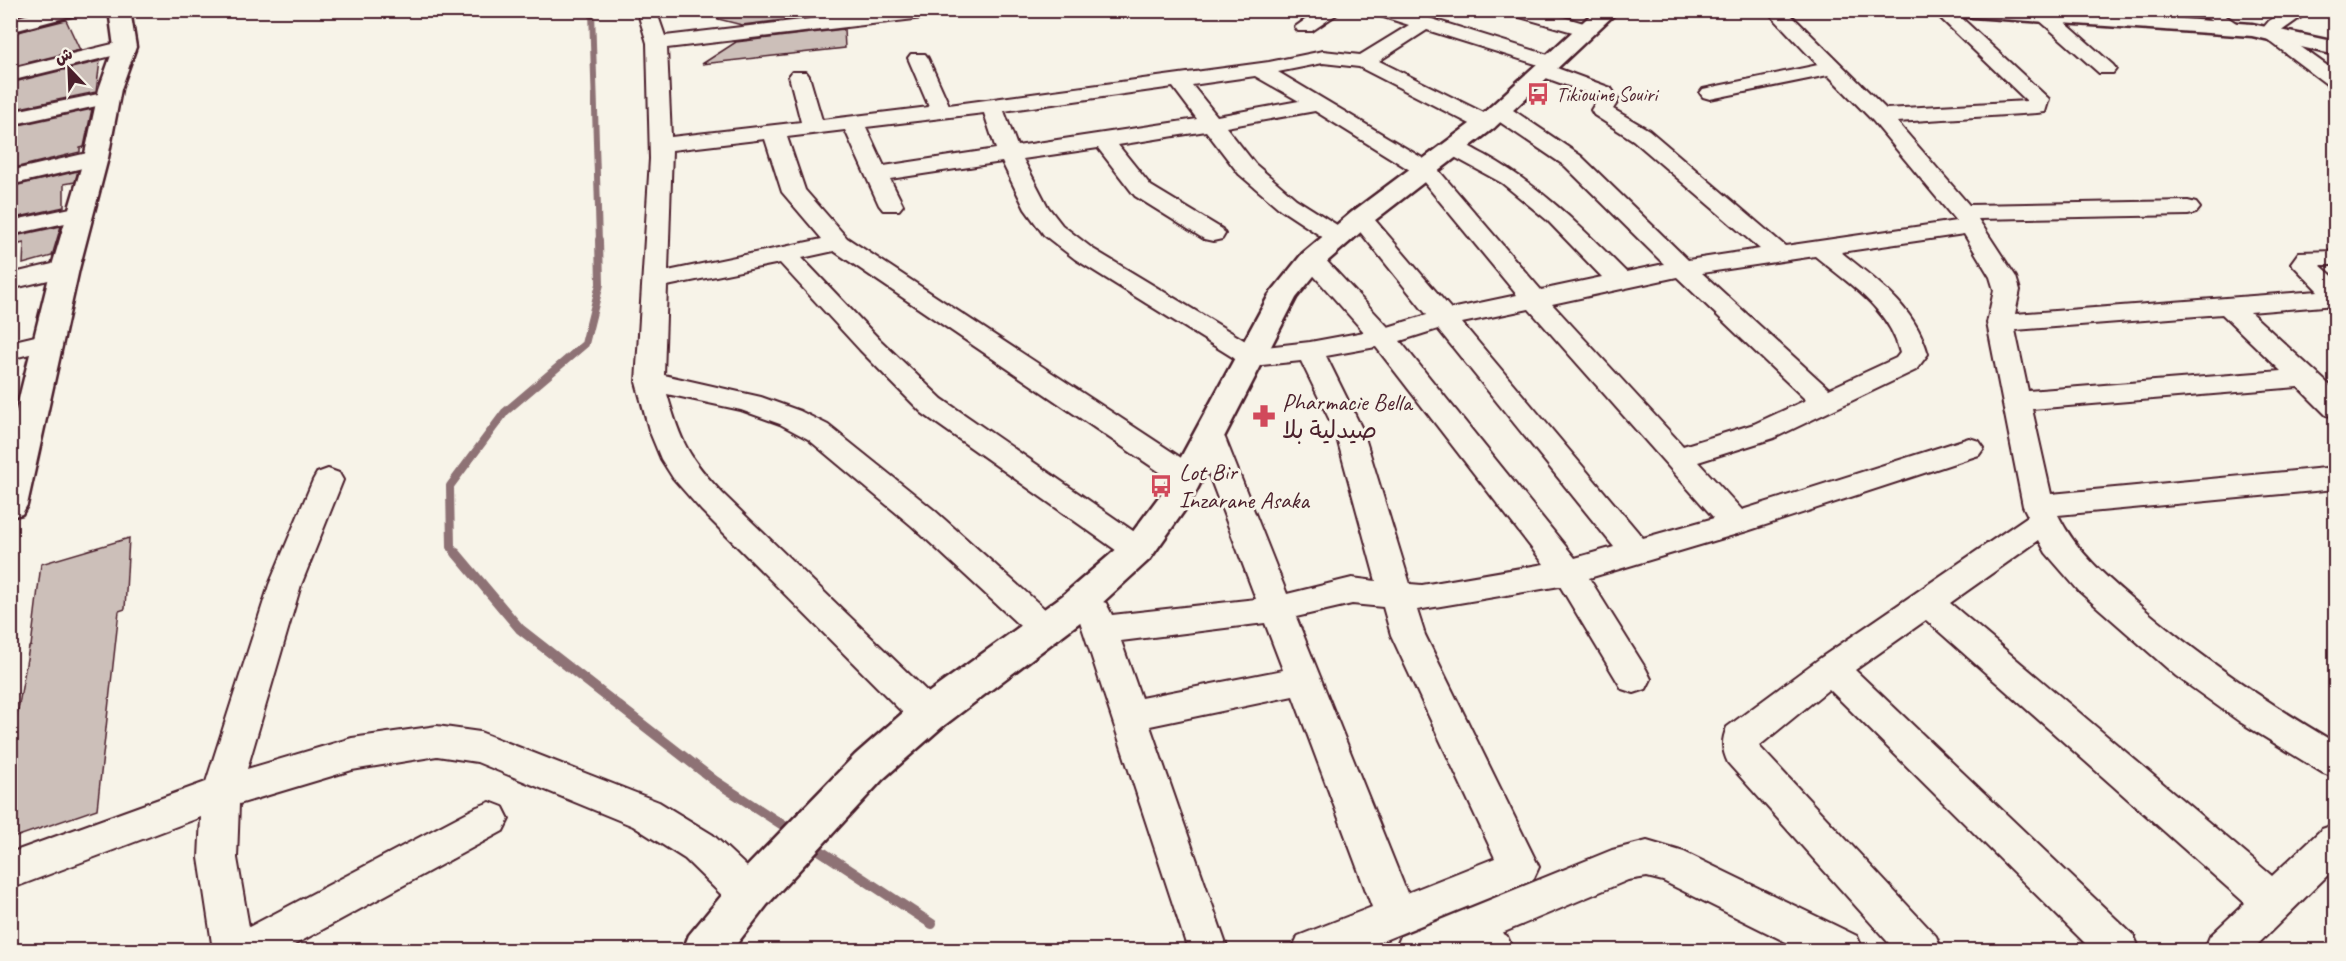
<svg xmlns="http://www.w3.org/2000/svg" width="2346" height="961" font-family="Caveat,'Playpen Sans Arabic',sans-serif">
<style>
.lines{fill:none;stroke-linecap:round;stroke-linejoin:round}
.stream-far2{stroke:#8e7275;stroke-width:6}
.stream-far1{stroke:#8e7275;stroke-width:8}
.stream{stroke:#8e7275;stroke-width:10}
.building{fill:#ccbfb9;stroke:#4a1f2b;stroke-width:1.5}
.street-casing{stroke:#4a1f2b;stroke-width:4}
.secondary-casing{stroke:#4a1f2b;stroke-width:5}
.street{fill:#f7f3e8;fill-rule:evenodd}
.secondary{fill:#f7f3e8;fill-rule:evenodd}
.labels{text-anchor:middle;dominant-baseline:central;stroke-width:6;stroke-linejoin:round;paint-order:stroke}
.far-poi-label{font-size:20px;fill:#4a1f2b;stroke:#f7f3e8;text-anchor:start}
.poi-label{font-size:24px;fill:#4a1f2b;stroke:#f7f3e8;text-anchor:start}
</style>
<rect width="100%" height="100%" fill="#f7f3e8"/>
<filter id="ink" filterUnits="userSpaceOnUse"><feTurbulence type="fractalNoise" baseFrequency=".0167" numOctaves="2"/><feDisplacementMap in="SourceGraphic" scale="12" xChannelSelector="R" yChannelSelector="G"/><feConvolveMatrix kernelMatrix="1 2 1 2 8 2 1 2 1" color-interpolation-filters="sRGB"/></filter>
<g filter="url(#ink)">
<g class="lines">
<!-- stream-far2 -->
<path class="stream-far2" d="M 592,10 L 599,242"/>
<!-- stream-far1 -->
<path class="stream-far1" d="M 457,555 L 451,547 L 450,486 L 505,412 L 585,344 L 600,284 L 599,240"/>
<!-- stream -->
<g class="stream">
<path d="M 456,553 L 520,629 L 715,781 L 795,833"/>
<path d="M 810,844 L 932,924"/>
</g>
</g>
<!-- building -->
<g class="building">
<path d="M 719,10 L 843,10 L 843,13 L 742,25 L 718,19 Z"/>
<path d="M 66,20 L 80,50 L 10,67 L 10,34 Z"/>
<path d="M 844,29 L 845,48 L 702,64 L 736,42 Z"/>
<path d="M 100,61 L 96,92 L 10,110 L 10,83 Z"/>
<path d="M 92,109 L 84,147 L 80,148 L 80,152 L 10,169 L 10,127 Z"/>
<path d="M 78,171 L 75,182 L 64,184 L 64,207 L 10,219 L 10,187 Z"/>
<path d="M 61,226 L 52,256 L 23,264 L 24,243 L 10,246 L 10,237 Z"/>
<path d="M 129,538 L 125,609 L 119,611 L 97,809 L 10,839 L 10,756 L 29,647 L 31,646 L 41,564 Z"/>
</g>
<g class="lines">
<!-- street casing -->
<g class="street-casing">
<g id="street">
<path d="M 637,10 L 656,10 L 665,36 L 886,10 L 949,10 L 940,16 L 667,48 L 671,137 L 801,122 L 789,76 L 792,72 L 806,72 L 809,76 L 822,120 L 929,107 L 908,58 L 911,54 L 925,54 L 928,58 L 949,105 L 1269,62 L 1323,51 L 1360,55 L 1409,25 L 1374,14 L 1372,10 L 1403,10 L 1558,58 L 1561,62 L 1554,67 L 1611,88 L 1619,100 L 1613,109 L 1649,130 L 1785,246 L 1956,221 L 1873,121 L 1828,75 L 1710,99 L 1703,97 L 1700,93 L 1703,89 L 1818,65 L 1766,10 L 1786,10 L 1886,109 L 2027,101 L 1932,10 L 1953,10 L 2049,99 L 2045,112 L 2037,113 L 1897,122 L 1969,205 L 2188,201 L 2196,203 L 2200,208 L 2196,213 L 2188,215 L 1978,219 L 2016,277 L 2020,290 L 2015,314 L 2318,291 L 2291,263 L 2299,252 L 2336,251 L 2336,265 L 2320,265 L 2336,279 L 2336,305 L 2250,312 L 2336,391 L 2336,417 L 2326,415 L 2298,387 L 2032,409 L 2051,494 L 2336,467 L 2336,489 L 2058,515 C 2078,555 2111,581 2144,609 C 2206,661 2266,702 2336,743 L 2336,778 L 2323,773 L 2240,722 L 2176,676 L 2079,591 L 2046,553 L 2039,540 L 1950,603 L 2272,876 L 2322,829 L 2336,824 L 2336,867 L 2252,950 L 2204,950 L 2210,936 L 2245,903 L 1926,620 L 1855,670 L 2134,936 L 2140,950 L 2092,950 L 1829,689 L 1759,746 L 1936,936 L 1942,950 L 1895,950 L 1728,763 C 1722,750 1721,741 1727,727 L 1819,659 L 2028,516 L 2023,506 L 1987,323 L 1994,290 L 1990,277 L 1964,234 L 1841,252 C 1877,281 1915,307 1928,354 L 1916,370 L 1774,438 L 1698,462 L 1742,510 L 1969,438 L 1979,441 L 1984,448 L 1979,455 L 1747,531 L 1589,578 L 1646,669 L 1651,679 L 1646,689 L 1634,693 L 1622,689 L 1560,586 L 1417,610 L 1425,635 L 1539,867 L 1533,880 L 1360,950 L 1292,950 L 1298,936 L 1372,907 L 1293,696 L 1150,726 L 1228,950 L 1188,950 L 1077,612 L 1082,603 L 1094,599 L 1106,603 L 1112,615 L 1256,599 L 1195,438 L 1200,431 L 1210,428 L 1220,431 L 1225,438 L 1287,594 L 1352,578 L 1376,581 L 1335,431 L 1301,361 L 1252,366 L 1242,363 L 1075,259 L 1044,235 L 1025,209 L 1002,162 L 890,179 L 903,205 L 899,210 L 883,210 L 879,205 L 845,130 L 787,137 L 805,190 L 847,238 L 1198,469 L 1202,476 L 1198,483 L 1187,487 L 1176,483 L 834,251 L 802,258 L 878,338 L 942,399 L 1149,542 L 1154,550 L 1149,558 L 1138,562 L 1127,558 L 922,413 L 860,350 L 780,263 L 667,286 L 664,375 L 761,397 L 800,411 L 828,425 L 934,510 L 1057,620 L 1062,629 L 1057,638 L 1045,642 L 1033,638 L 912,526 L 808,439 L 780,424 L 741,410 L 667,394 C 681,443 688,457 723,494 L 941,705 L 946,715 L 941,725 L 928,730 L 915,725 L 701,510 L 673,478 L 661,459 L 649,430 L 636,382 L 650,159 L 647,43 ZM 1427,30 L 1539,65 L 1532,70 L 1535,74 L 1596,96 L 1597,100 L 1591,110 L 1594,115 L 1633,140 L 1760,249 L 1688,260 L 1581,156 L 1507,106 L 1491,106 L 1488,111 L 1491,116 L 1565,166 L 1664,264 L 1626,272 C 1582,228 1540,185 1485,155 C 1473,149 1462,140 1447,143 L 1444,148 L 1447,153 L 1502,183 L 1547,220 L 1602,277 L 1541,290 L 1434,165 L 1278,72 L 1323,63 L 1359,67 L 1478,128 L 1494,128 L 1497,123 L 1494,118 L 1379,61 ZM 1255,76 L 1299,101 L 1217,116 L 1192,85 ZM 1173,87 L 1197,119 L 1017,146 L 1004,111 ZM 1315,111 L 1418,175 L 1517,295 L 1451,309 L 1369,213 L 1353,213 L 1349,218 L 1427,315 L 1388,327 L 1321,255 L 1312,253 L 1303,255 L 1300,260 L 1364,332 L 1310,342 L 1257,348 L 1093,249 L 1062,225 L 1048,207 L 1023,159 L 1098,148 L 1135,196 L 1204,239 L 1213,241 L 1222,239 L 1225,234 L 1222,229 L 1151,186 L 1118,145 L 1206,131 L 1239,174 L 1280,209 L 1330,242 L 1339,244 L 1348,242 L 1351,237 L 1348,232 L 1296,199 L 1255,164 L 1226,127 ZM 984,113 L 996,149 L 884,166 L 866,127 ZM 765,139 L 782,192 L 822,239 L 668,271 L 672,150 ZM 1815,256 C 1849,284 1889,308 1900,353 L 1896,358 L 1829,389 L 1702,273 ZM 1677,277 L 1806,400 L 1754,424 L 1683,446 L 1552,304 ZM 1529,309 L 1714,518 L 1643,538 L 1462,323 ZM 2222,314 L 2281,371 L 2028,391 L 2015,330 ZM 1438,329 L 1614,547 L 1575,558 L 1400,341 ZM 1376,347 L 1544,564 L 1422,585 L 1410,584 L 1363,431 L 1326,356 ZM 1352,604 L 1383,607 L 1391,635 L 1495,858 L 1407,893 L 1296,617 ZM 1265,623 L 1283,670 L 1141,698 L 1121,641 Z"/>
<path d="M 1319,10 L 1343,10 L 1312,31 L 1298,31 L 1295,27 Z"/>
<path d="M 1507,10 L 1539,10 L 1594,26 L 1597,30 L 1587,36 L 1509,14 Z"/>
<path d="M 2194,10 L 2217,10 L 2245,29 L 2235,35 Z"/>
<path d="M 2287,10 L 2311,10 L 2280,32 L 2336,72 L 2336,88 L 2329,86 L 2259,33 L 2269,21 Z"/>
<path d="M 2038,11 L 2052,11 L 2113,65 L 2116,69 L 2113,73 L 2099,73 L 2038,19 L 2035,15 Z"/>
<path d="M 125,41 L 132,43 L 135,47 L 132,51 L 10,81 L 10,69 Z"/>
<path d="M 108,92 L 115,94 L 119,98 L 115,102 L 10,125 L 10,112 Z"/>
<path d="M 96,151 L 104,153 L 107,158 L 104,163 L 10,185 L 10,171 Z"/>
<path d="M 80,206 L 88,208 L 92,213 L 88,218 L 10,235 L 10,221 Z"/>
<path d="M 65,261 L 74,264 L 78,269 L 74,274 L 10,289 L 10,274 Z"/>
<path d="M 48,333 L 57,335 L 61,341 L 57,347 L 10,359 L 10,342 Z"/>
<path d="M 328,469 L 339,473 L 343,480 L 301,585 L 247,769 L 352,738 L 437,726 L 480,732 L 659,802 L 713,835 L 763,882 L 769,895 L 763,908 L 749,914 L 735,908 L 685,859 L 633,826 L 477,762 L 437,756 L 352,770 L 239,804 L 237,858 L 249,927 L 477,807 L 490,802 L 503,807 L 509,819 L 503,831 L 285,950 L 213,950 L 199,858 L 201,817 L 10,889 L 10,853 L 206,782 L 269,585 L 313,480 L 317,473 Z"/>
<path d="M 1647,841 L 1684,852 L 1857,936 L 1863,950 L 1802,950 L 1663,881 L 1647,877 L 1628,880 L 1502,933 L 1507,936 L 1513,950 L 1395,950 L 1401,936 L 1612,850 Z"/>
</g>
</g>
<!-- secondary casing -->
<g class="secondary-casing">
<g id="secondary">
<path d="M 45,10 L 81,10 L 78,14 L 10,32 L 10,19 Z"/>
<path d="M 109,10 L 130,10 L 136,47 L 121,89 L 108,158 L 79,269 L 27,505 L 22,514 L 10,517 L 10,435 L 51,269 L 84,158 L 99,89 L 114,47 Z"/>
<path d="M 1596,10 L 1619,10 L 1494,128 L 1370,224 L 1322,266 L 1296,298 L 1191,501 L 1150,559 L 1088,616 L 942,727 L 883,779 L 767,905 L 732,950 L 683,950 L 689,935 L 737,877 L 855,755 L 914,703 L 1062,596 L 1126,541 L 1161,494 L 1269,295 L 1302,254 L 1352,212 L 1478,118 Z"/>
<path d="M 1947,10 L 2058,10 L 2252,24 L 2336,42 L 2336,55 L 2252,36 L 1957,16 Z"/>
</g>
</g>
<!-- street -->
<use href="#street" class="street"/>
<!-- secondary -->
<use href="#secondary" class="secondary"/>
</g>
</g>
<!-- icons -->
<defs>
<g id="bus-bare" transform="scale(1.8)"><path d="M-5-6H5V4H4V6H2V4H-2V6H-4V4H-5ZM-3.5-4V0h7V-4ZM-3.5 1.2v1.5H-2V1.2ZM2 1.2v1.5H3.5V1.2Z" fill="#d1495b" stroke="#f7f3e8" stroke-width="2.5" paint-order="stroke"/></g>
<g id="pharmacy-bare" transform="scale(1.8)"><path d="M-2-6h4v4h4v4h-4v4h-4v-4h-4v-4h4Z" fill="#d1495b" stroke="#f7f3e8" stroke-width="2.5" paint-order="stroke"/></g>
</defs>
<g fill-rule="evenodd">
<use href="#bus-bare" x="1538" y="94"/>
<use href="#pharmacy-bare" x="1264" y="416"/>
<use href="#bus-bare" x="1161" y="486"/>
</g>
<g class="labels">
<!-- far-poi labels -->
<g class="far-poi-label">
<text x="1556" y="94">Tikiouine Souiri</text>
</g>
<!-- poi labels -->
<g class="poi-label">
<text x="1282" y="402">Pharmacie Bella<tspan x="1282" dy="28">صيدلية بلا</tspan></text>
<text x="1179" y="472">Lot Bir<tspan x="1179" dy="28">Inzarane Asaka</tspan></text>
</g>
</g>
<!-- margin -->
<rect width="2346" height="961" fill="none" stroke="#f7f3e8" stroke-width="36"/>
<rect x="18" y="18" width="2310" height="925" fill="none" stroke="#4a1f2b" stroke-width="2" filter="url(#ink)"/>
<!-- north arrow -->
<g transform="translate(69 69) rotate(337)" stroke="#f7f3e8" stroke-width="4.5" paint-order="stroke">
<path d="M0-4.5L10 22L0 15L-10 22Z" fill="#4a1f2b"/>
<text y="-9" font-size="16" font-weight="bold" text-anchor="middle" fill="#4a1f2b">ش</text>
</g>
</svg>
